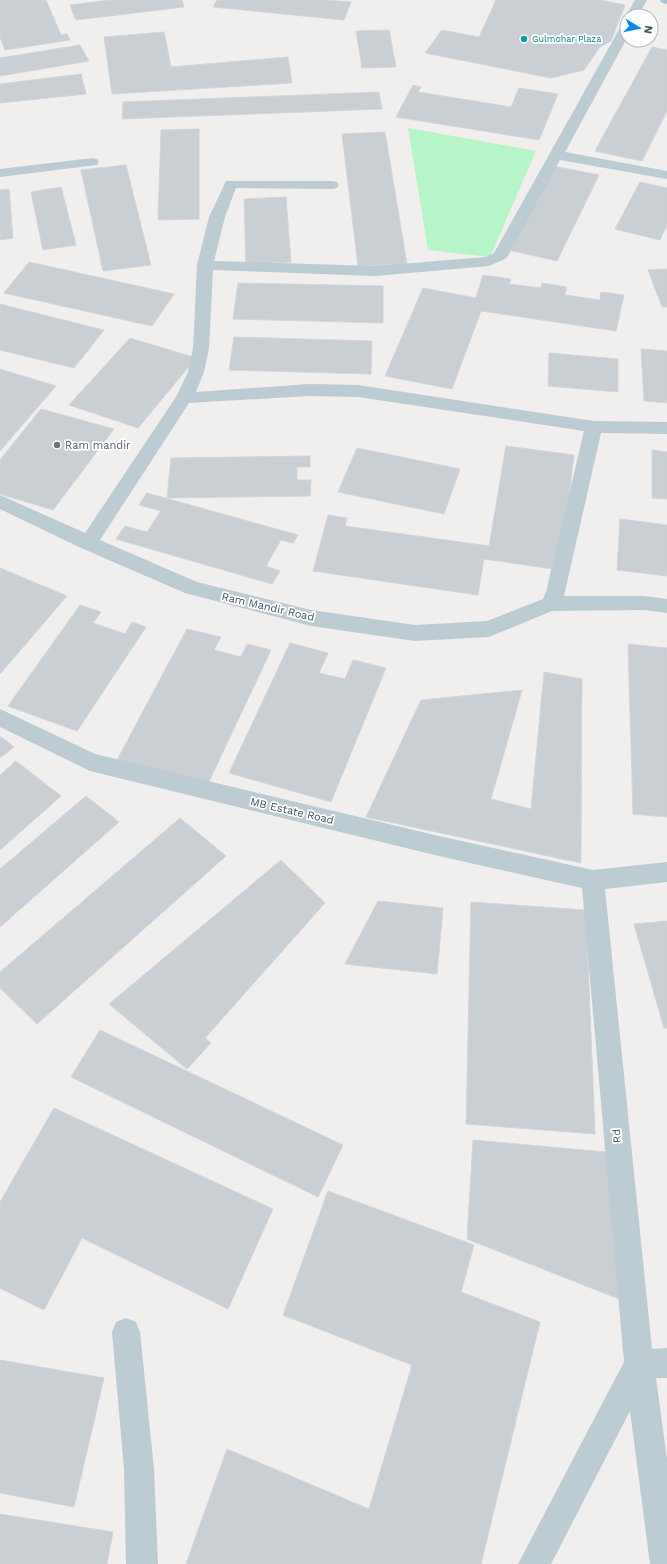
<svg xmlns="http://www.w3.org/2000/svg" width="667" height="1564" font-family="'Work Sans',sans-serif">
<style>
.green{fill:#b7f4c8}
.building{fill:#cacfd4;stroke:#d2d5db}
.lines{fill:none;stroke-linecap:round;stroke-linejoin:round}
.minor{fill:#bdcbd2;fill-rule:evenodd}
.major{fill:#abc2d1;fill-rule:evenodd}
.culture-dot{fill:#0f9aa8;stroke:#fff;stroke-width:1.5}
.worship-dot{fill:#6b7280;stroke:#fff;stroke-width:1.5}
.labels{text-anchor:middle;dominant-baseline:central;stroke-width:3.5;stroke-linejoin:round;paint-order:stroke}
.far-culture-label{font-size:9px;fill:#0d838f;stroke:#fff;text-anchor:start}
.worship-label{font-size:11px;fill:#5b616d;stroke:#fff;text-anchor:start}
.street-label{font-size:11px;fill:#44555e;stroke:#fff}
</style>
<rect width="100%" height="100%" fill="#f1eeee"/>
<!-- green -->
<path class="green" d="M 408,128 L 536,151 L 490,257 L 428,250 Z"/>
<!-- building -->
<g class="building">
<path d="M 0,0 L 46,0 L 61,35 L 67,34 L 70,40 L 5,50 L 0,37 Z"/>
<path d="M 110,0 L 182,0 L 184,7 L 76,20 L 70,5 Z"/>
<path d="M 217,0 L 325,0 L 351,2 L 344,20 L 213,7 Z"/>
<path d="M 496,0 L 601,0 L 625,5 L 611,41 L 600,47 L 584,70 L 551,78 L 425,53 L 442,30 L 479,37 Z"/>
<path d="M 389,30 L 396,67 L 362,68 L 356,31 Z"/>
<path d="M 164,32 L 171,67 L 288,57 L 292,83 L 112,94 L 104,37 Z"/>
<path d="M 80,45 L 89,61 L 0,76 L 0,58 Z"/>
<path d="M 652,47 L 667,50 L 667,111 L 642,161 L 595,151 Z"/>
<path d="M 81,74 L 86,94 L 0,103 L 0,84 Z"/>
<path d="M 413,85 L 421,87 L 418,92 L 511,107 L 519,88 L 558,94 L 539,140 L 396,117 Z"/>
<path d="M 379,92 L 382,109 L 122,119 L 123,102 Z"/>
<path d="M 199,129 L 199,219 L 158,220 L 161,130 Z"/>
<path d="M 385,132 L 407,264 L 358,266 L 342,134 Z"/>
<path d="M 126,165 L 151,265 L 103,271 L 81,170 Z"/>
<path d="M 553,166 L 599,175 L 557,261 L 508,250 Z"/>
<path d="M 640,182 L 667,188 L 667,225 L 660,240 L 615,229 Z"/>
<path d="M 61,187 L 76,245 L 43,250 L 31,192 Z"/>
<path d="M 9,189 L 13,238 L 0,240 L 0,190 Z"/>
<path d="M 286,197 L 291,262 L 246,264 L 244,199 Z"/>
<path d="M 29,262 L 174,294 L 152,326 L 4,293 Z"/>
<path d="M 667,269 L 667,307 L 662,307 L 648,270 Z"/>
<path d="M 483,275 L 511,279 L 509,284 L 541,288 L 542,283 L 567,287 L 565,295 L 600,300 L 601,292 L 624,295 L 616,331 L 481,311 L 452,389 L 385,376 L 423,288 L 476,298 Z"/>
<path d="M 238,283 L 383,286 L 383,323 L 233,319 Z"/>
<path d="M 0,304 L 104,330 L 74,368 L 0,350 Z"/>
<path d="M 234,337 L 372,341 L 371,374 L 229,370 Z"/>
<path d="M 130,338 L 196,358 L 138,428 L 69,405 Z"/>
<path d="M 641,349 L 667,351 L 667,403 L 644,401 Z"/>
<path d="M 549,353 L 618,359 L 618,392 L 548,386 Z"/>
<path d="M 0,369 L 56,386 L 0,451 Z"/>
<path d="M 41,409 L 114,429 L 53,510 L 0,494 L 0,460 Z"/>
<path d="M 506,446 L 574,455 L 560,570 L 484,559 L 478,595 L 313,571 L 328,515 L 347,518 L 345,526 L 489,546 Z"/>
<path d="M 357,448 L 460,469 L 444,514 L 338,492 Z"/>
<path d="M 652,450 L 667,452 L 667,499 L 652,498 Z"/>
<path d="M 310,456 L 310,467 L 297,467 L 297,480 L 311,480 L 310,496 L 167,498 L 171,458 Z"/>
<path d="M 147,493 L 298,535 L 293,543 L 281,540 L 266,566 L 280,571 L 272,584 L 116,539 L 125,526 L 147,532 L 161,511 L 139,505 Z"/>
<path d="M 620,519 L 667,525 L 667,576 L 617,570 Z"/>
<path d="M 0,568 L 67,596 L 0,674 Z"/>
<path d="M 80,605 L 101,612 L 93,623 L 125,634 L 132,622 L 146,627 L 77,731 L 8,706 Z"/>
<path d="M 187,629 L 221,637 L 214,650 L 241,657 L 247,644 L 271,650 L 207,786 L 117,760 Z"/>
<path d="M 290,643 L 328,653 L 319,673 L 345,679 L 353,660 L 386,668 L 331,802 L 229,773 Z"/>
<path d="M 628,644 L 667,648 L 667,817 L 633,814 Z"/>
<path d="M 544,672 L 582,679 L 581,863 L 366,817 L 421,700 L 522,690 L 491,799 L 531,809 Z"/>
<path d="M 0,736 L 14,747 L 0,758 Z"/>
<path d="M 16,761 L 61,796 L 0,850 L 0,775 Z"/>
<path d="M 86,796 L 119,822 L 0,927 L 0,869 Z"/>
<path d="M 180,818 L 226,856 L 37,1024 L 0,988 L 0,972 Z"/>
<path d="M 281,860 L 325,903 L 205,1038 L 211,1043 L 187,1069 L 109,1004 Z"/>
<path d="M 378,901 L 443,908 L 437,974 L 345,964 Z"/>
<path d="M 471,902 L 586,910 L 595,1134 L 466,1124 Z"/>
<path d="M 667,921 L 667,1028 L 664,1028 L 634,924 Z"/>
<path d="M 100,1030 L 343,1145 L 318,1197 L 71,1077 Z"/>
<path d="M 54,1108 L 273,1209 L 228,1309 L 82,1238 L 44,1310 L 0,1288 L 0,1202 Z"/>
<path d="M 473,1140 L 617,1153 L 624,1301 L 467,1239 Z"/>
<path d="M 328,1191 L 474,1245 L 461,1292 L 540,1322 L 481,1564 L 186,1564 L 227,1449 L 369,1509 L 412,1365 L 283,1315 Z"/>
<path d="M 0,1360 L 104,1378 L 74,1507 L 0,1493 Z"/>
<path d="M 0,1514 L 113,1532 L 107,1564 L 0,1564 Z"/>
</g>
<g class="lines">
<!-- minor -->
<g class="minor">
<path d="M 635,0 L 647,0 L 638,16 L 627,16 L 627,18 L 626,16 Z"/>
<path d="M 627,22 L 627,38 L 565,152 L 667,171 L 667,179 L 560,160 L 508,256 L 505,259 L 489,266 L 375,276 L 213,270 L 209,348 L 204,372 L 196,392 L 309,384 L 358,385 L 594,421 L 667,422 L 667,434 L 601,433 L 564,596 L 644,596 L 667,599 L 667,613 L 644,610 L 552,611 L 489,637 L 415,641 L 311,626 L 185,593 L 81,548 L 0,509 L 0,495 L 85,533 L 176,397 L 188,372 L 193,348 L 197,265 L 209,217 L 226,181 L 332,181 L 337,182 L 339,185 L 337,188 L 332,189 L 236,188 L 225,217 L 214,261 L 375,266 L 486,257 L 494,253 L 621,26 ZM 309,396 L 358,397 L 584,431 L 546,592 L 543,599 L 487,621 L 415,625 L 311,610 L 197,582 L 100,540 L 189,403 Z"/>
<path d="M 92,158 L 97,159 L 99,162 L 97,165 L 0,177 L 0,169 Z"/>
<path d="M 0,709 L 95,754 L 439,836 L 593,870 L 667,862 L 667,882 L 605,889 L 652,1349 L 667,1348 L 667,1378 L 656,1378 L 667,1459 L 667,1564 L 650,1564 L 630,1411 L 551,1564 L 518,1564 L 624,1362 L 582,888 L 439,856 L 90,771 L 0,727 Z"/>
<path d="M 126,1318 L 136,1322 L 140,1332 L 154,1469 L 158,1564 L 126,1564 L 124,1469 L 112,1332 L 116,1322 Z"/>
</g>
<!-- major -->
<path class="major" d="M 660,0 L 667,0 L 667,4 L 662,3 Z"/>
</g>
<!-- markers -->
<circle class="culture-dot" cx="524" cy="39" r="4"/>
<circle class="worship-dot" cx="57" cy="445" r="4"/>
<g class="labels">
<!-- far-culture labels -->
<g class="far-culture-label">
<text x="532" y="39">Gulmohar Plaza</text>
</g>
<!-- worship labels -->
<g class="worship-label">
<text x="65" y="445">Ram mandir</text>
</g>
<!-- street labels -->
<g class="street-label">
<text transform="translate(268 607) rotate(13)">Ram Mandir Road</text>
<text transform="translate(292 811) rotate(13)">MB Estate Road</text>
<text transform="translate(617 1136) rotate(-95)">Rd</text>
</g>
</g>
<!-- north arrow -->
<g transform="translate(639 28) rotate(100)"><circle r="19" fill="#ffffff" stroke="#b4bbbf"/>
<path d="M0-3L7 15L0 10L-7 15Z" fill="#0588f5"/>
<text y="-6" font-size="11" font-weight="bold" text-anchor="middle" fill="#44555e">N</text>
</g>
</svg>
